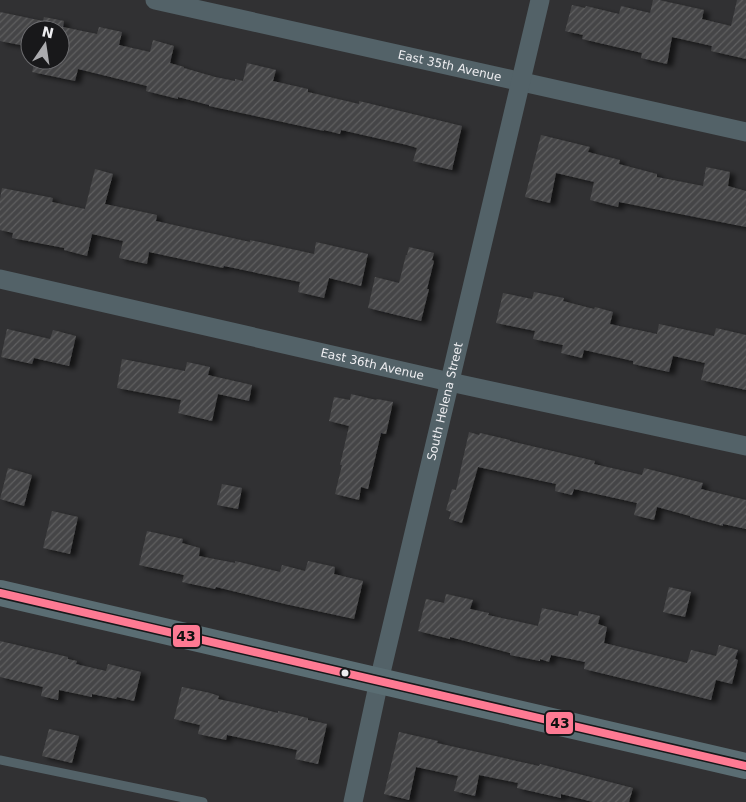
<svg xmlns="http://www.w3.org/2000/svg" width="746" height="802" font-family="'DejaVu Sans',sans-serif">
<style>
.building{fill:url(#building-hatch);filter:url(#shadow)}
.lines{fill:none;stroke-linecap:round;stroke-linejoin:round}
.lane{stroke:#536268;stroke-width:9}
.street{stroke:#536268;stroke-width:19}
.secondary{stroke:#5a6d73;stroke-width:26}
.bus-1-casing{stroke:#18181a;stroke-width:11}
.bus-1{stroke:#fe7a93;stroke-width:8}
.bus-dot{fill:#ededf0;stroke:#18181a;stroke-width:2}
.labels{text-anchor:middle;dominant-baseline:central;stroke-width:4;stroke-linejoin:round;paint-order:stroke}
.street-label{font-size:12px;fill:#ededf0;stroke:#18181a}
.line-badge{stroke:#18181a;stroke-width:2}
.pale-badge-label{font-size:14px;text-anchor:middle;font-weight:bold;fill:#111}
</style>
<defs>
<pattern id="building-hatch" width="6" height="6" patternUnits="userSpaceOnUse" patternTransform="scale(1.25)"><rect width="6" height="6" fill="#454546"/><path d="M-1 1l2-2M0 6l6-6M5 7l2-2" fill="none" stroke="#606061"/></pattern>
<filter id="shadow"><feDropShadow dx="5.5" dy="3" stdDeviation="2.5" flood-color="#0009"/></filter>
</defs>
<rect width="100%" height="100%" fill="#313133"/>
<!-- building -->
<g class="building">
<path d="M 653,0 L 659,0 L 704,10 L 702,19 L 731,26 L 737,0 L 746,0 L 746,59 L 711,51 L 712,46 L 672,37 L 667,64 L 641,58 L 642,53 L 582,39 L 583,35 L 565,31 L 572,5 L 585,8 L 586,6 L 619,14 L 621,6 L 650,13 Z"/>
<path d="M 0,12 L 43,21 L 44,17 L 64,21 L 63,27 L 97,34 L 99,27 L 122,32 L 119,45 L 150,52 L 153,40 L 174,46 L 170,63 L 184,67 L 184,68 L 215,77 L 235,81 L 235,79 L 243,81 L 247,63 L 276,70 L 273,81 L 308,89 L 308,92 L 359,104 L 359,101 L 462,126 L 452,170 L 413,161 L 417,148 L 407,145 L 341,130 L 340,134 L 324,130 L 324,131 L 209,106 L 209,105 L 178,97 L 178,99 L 146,91 L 147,86 L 78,69 L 75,81 L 32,72 L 35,60 L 60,60 L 60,30 L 30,30 L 30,47 L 0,41 Z"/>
<path d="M 541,135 L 590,147 L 588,152 L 620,160 L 619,164 L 657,174 L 657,177 L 703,186 L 706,167 L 730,172 L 728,186 L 746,191 L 746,227 L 619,202 L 618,207 L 590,200 L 594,182 L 556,173 L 550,203 L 525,197 Z"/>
<path d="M 95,169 L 113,174 L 105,204 L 157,215 L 156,221 L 250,242 L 250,240 L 314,254 L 316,242 L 368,254 L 361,286 L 329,278 L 324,298 L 298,292 L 300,282 L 224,266 L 223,268 L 149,252 L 147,264 L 119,258 L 123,241 L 92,234 L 87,256 L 64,250 L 64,248 L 12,238 L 13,233 L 0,230 L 0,199 L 2,188 L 53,198 L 52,202 L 85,209 Z"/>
<path d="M 409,247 L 434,253 L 432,260 L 434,261 L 427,289 L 429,289 L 421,321 L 368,308 L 375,277 L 399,283 L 406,255 L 407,255 Z"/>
<path d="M 534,292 L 564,298 L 563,301 L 594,309 L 595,307 L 613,312 L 610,324 L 657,334 L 659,324 L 714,336 L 716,328 L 746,335 L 746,390 L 701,380 L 705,363 L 673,356 L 669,372 L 633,364 L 633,361 L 584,350 L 582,358 L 561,353 L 563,345 L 533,339 L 535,331 L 496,323 L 503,293 L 532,299 Z"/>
<path d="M 7,329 L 50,339 L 53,330 L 76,336 L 69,366 L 34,358 L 32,364 L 1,357 Z"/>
<path d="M 122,359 L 185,371 L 187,362 L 210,367 L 208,375 L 252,385 L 249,401 L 218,394 L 212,421 L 178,413 L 181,400 L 117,388 Z"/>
<path d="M 351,394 L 376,400 L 377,399 L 393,402 L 386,434 L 381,433 L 368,489 L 361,487 L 359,500 L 335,494 L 342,465 L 340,465 L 349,426 L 329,421 L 334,397 L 350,400 Z"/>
<path d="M 469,432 L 479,435 L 480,433 L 510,440 L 510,441 L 595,461 L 594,464 L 642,475 L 644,468 L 703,483 L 701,489 L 746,500 L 746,529 L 723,524 L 723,526 L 690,517 L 690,516 L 657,507 L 654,520 L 634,515 L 637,503 L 574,489 L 572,495 L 555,491 L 556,484 L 478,467 L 462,523 L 449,519 L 451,512 L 446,510 L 452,489 L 456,490 Z"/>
<path d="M 8,468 L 32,475 L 24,506 L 0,499 Z"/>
<path d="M 222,484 L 242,488 L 238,509 L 217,505 Z"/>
<path d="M 52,511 L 78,517 L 70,554 L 43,548 Z"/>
<path d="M 147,531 L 183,539 L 182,543 L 200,548 L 199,556 L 235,563 L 235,561 L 280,572 L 282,565 L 305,571 L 308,561 L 335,567 L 334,574 L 363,581 L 354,619 L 285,604 L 216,587 L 215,589 L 182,582 L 184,575 L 139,565 Z"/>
<path d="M 669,587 L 691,592 L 685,617 L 663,612 Z"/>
<path d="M 446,594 L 473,600 L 470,609 L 489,613 L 488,615 L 538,626 L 542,608 L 578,616 L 579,611 L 600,616 L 598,624 L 607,627 L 604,643 L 687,663 L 691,650 L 716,656 L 719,645 L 738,650 L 735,659 L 738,660 L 732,684 L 716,680 L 711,700 L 584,669 L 585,662 L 551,655 L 549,662 L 540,659 L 540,661 L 510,655 L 510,653 L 450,637 L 450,639 L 418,631 L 426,599 L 444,603 Z"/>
<path d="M 0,641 L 68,657 L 68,659 L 77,661 L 76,664 L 106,671 L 108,664 L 141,672 L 134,701 L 117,697 L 116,699 L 92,694 L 92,697 L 59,690 L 58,700 L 41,696 L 43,687 L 0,677 Z"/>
<path d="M 182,687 L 210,693 L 219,696 L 218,699 L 241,704 L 278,713 L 278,711 L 308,718 L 308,720 L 327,724 L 318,764 L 295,759 L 297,750 L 227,735 L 226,740 L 198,734 L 200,725 L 174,719 Z"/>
<path d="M 49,729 L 79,736 L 72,763 L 42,756 Z"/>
<path d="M 399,732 L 438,741 L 437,743 L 539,766 L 540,764 L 633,788 L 629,802 L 593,802 L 561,794 L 561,798 L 517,788 L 518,783 L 479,775 L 475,796 L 454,791 L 458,776 L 416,767 L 409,800 L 384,794 Z"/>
</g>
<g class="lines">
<!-- lane -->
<path class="lane" d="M 0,760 L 203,802"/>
<!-- street -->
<g class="street">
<path id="s1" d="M 155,0 L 746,132"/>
<path id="s2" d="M 0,279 L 450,382 L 746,446"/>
<path id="s3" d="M 353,802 L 379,681 L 540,0"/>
</g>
<!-- secondary -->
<path class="secondary" d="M 0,593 L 746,766"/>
<!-- bus-1 casing -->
<g class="bus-1-casing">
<path id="bus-1" d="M 0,593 L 746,766"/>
</g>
<!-- bus-1 -->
<use href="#bus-1" class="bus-1"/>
</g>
<!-- markers -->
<circle class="bus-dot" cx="345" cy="673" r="4.5"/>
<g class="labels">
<!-- street labels -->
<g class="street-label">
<text stroke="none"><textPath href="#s1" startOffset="302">East 35th Avenue</textPath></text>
<text stroke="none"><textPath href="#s2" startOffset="382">East 36th Avenue</textPath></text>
<text stroke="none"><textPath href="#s3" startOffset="411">South Helena Street</textPath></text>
</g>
</g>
<g class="line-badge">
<rect x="172" y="624" width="29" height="24" rx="5" fill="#fe7a93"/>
<rect x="545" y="711" width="29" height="24" rx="5" fill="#fe7a93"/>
</g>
<g class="pale-badge-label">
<text x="186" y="641">43</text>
<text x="560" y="728">43</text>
</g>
<!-- north arrow -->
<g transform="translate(45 45) rotate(13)"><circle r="24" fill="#18181a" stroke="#6d6d70"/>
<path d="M0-4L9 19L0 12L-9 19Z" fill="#ababae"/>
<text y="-8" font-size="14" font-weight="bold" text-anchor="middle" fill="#ededf0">N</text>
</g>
</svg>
